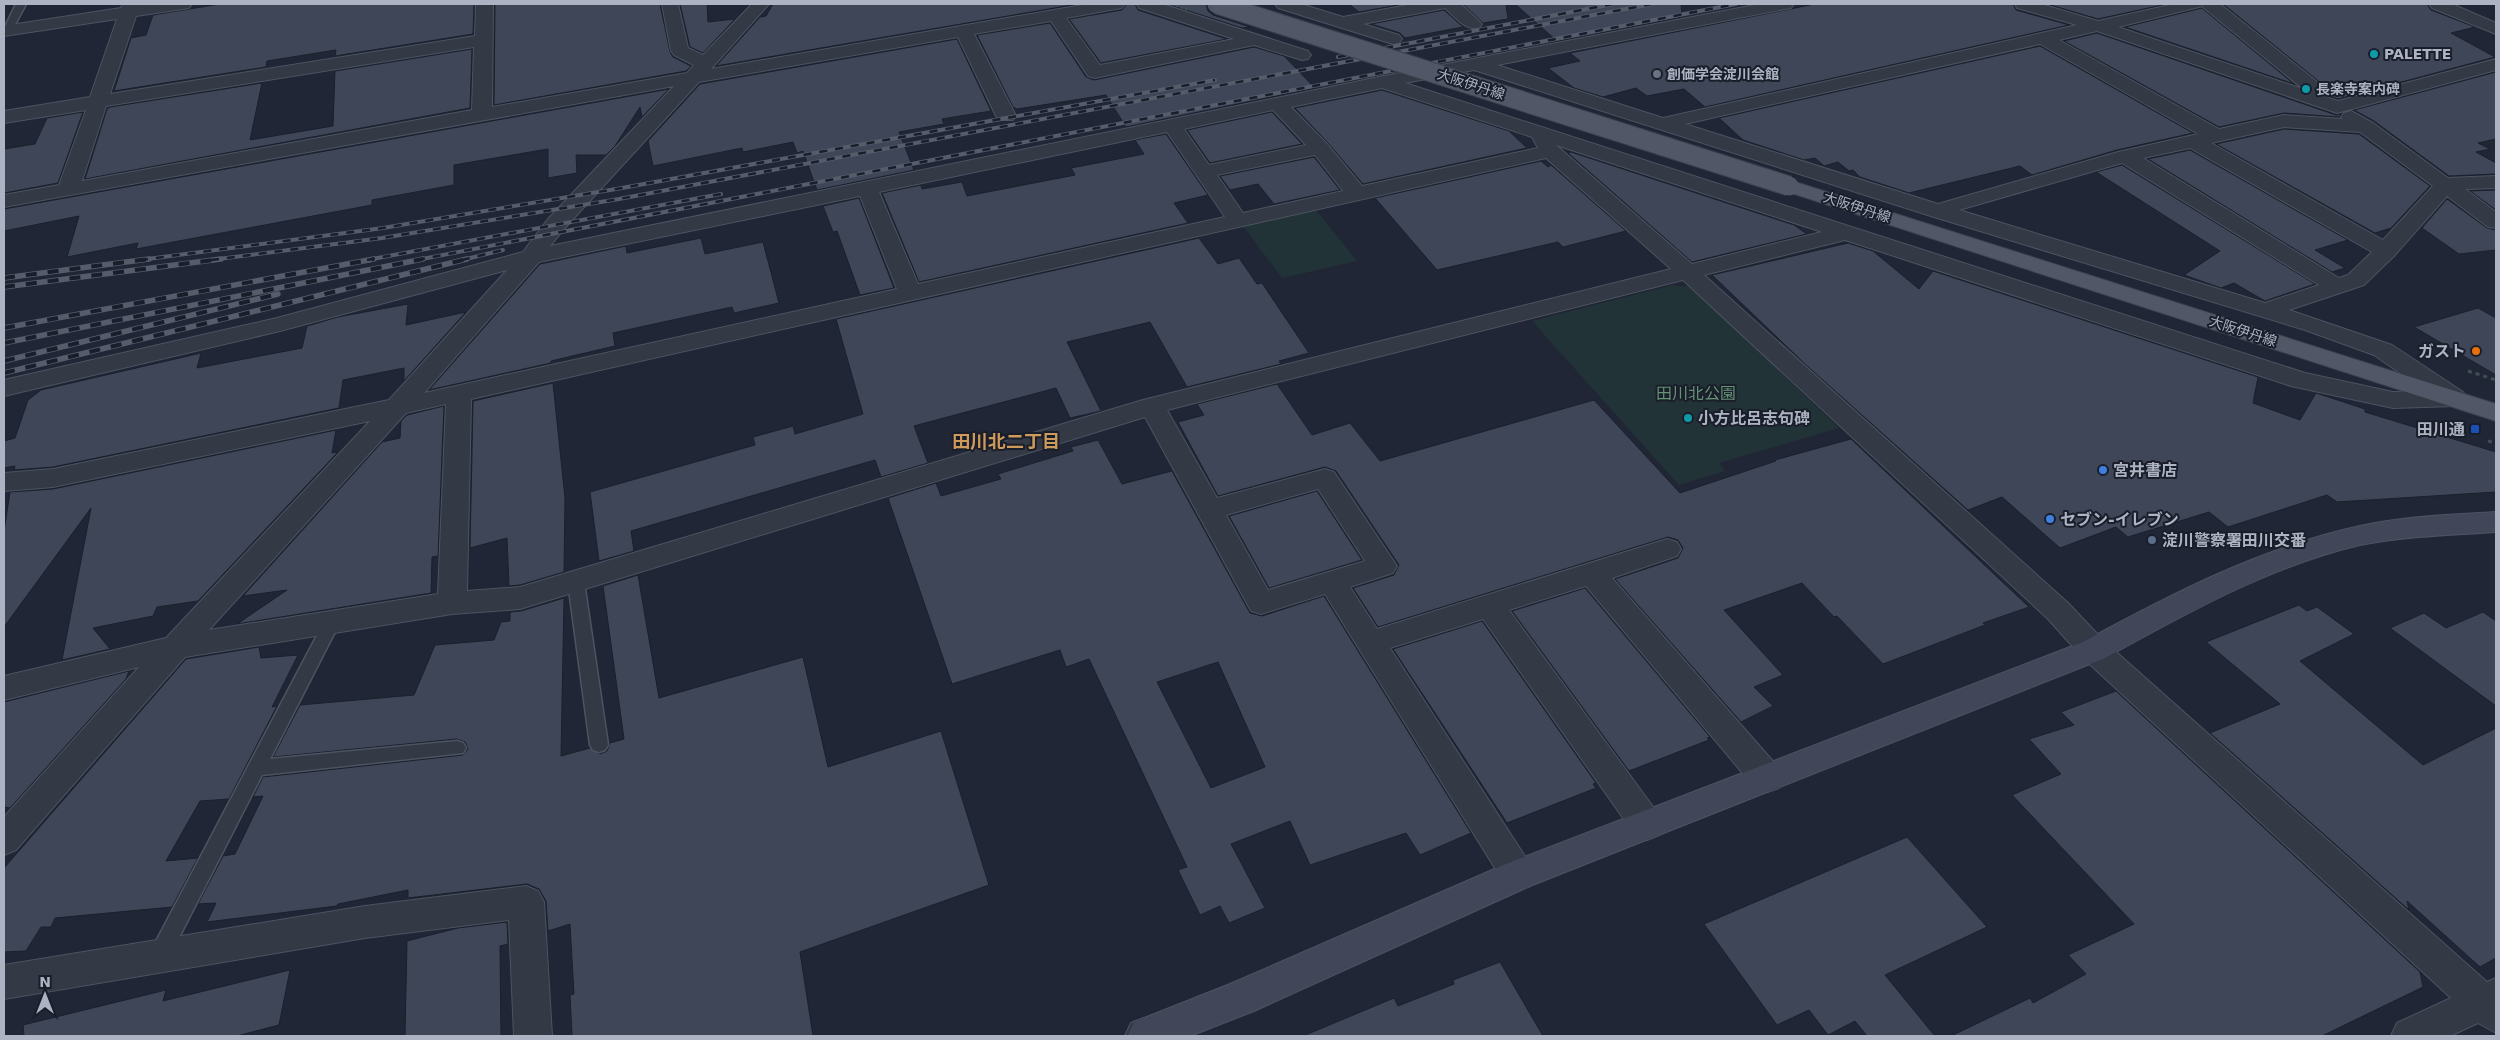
<svg xmlns="http://www.w3.org/2000/svg" width="2500" height="1040" font-family="'DejaVu Sans','Noto Sans JP',sans-serif">
<style>
.green{fill:#223337}
.building{fill:#3e4658;stroke:#1a202c;fill-rule:evenodd}
.lines{fill:none;stroke-linecap:round;stroke-linejoin:round}
.lane-casing{stroke:#4d5361;stroke-width:3}
.street-casing{stroke:#4d5361;stroke-width:2}
.secondary-casing{stroke:#4d5361;stroke-width:2}
.primary-casing{stroke:#3c424f;stroke-width:2}
.path{stroke:#3f4f53;stroke-width:3;stroke-dasharray:4 4;stroke-linecap:butt}
.lane{fill:#333945;fill-rule:evenodd}
.street{fill:#333945;fill-rule:evenodd}
.secondary{fill:#414758;fill-rule:evenodd}
.primary{fill:#515766;fill-rule:evenodd}
.rail-far1-casing{stroke:#555c6c;stroke-width:4}
.rail-casing{stroke:#555c6c;stroke-width:5.5}
.rail-far1{stroke:#191e2a;stroke-width:2.5;stroke-dasharray:8;stroke-linecap:butt}
.rail{stroke:#191e2a;stroke-width:4;stroke-dasharray:11;stroke-linecap:butt}
.primary-bridge-casing{stroke:#3c424f;stroke-width:21;stroke-linecap:butt}
.path-bridge{stroke:#3f4f53;stroke-width:2.5;stroke-dasharray:2.5 2.5;stroke-linecap:butt}
.primary-bridge{stroke:#515766;stroke-width:19}
.culture-dot{fill:#0f9aa8;stroke:#191e2a;stroke-width:2}
.worship-dot{fill:#6b7280;stroke:#191e2a;stroke-width:2}
.food-dot{fill:#e8710a;stroke:#191e2a;stroke-width:2}
.transit-dot{fill:#1a4fb4;stroke:#191e2a;stroke-width:2}
.shop-dot{fill:#3f7fe0;stroke:#191e2a;stroke-width:2}
.service-dot{fill:#5c6f8a;stroke:#191e2a;stroke-width:2}
.labels{text-anchor:middle;dominant-baseline:central;stroke-width:4;stroke-linejoin:round;paint-order:stroke}
.far-poi-label{font-size:14px;font-weight:bold;fill:#adb3c3;stroke:#191e2a;text-anchor:start}
.far-street-label{font-size:14px;fill:#adb3c3;stroke:#191e2a}
.poi-label{font-size:16px;font-weight:bold;fill:#adb3c3;stroke:#191e2a;text-anchor:start}
.park-label{font-size:16px;fill:#669274;stroke:#191e2a}
.neighbourhood-label{font-size:18px;font-weight:bold;fill:#ce9a5c;stroke:#191e2a}
</style>
<rect width="100%" height="100%" fill="#202635"/>
<!-- green -->
<g class="green">
<path d="M 1315,209 L 1357,261 L 1282,278 L 1243,226 Z"/>
<path d="M 1673,285 L 1691,287 L 1839,428 L 1719,463 L 1725,471 L 1679,485 L 1532,321 Z"/>
</g>
<!-- building -->
<g class="building">
<path d="M 220,4 L 474,4 L 473,34 L 335,56 L 336,50 L 267,61 L 266,67 L 114,91 L 131,38 L 146,35 L 153,15 Z"/>
<path d="M 495,4 L 660,4 L 670,52 L 673,57 L 691,66 L 686,71 L 494,105 Z"/>
<path d="M 680,4 L 707,4 L 708,22 L 735,19 L 703,53 L 690,47 Z"/>
<path d="M 773,4 L 1078,4 L 716,66 L 760,17 L 766,16 Z"/>
<path d="M 1127,4 L 1135,4 L 1138,10 L 1227,39 L 1101,63 L 1069,19 L 1122,10 Z"/>
<path d="M 1167,4 L 1206,4 L 1208,11 L 1213,15 L 1250,27 L 1242,28 Z"/>
<path d="M 1349,4 L 1404,4 L 1359,12 Z"/>
<path d="M 1463,4 L 1506,4 L 1508,19 L 1483,23 Z"/>
<path d="M 1515,4 L 1681,4 L 1682,17 L 1557,41 Z"/>
<path d="M 1815,4 L 2013,4 L 2016,10 L 2069,25 L 1705,107 L 1684,89 L 1647,96 L 1636,88 L 1603,97 L 1574,88 L 1548,68 L 1580,61 L 1570,53 Z"/>
<path d="M 2047,4 L 2167,4 L 2098,19 Z"/>
<path d="M 2223,4 L 2427,4 L 2431,10 L 2475,27 L 2451,33 L 2495,57 L 2338,99 L 2329,96 L 2327,88 Z"/>
<path d="M 2202,8 L 2203,9 L 2294,84 L 2125,27 Z"/>
<path d="M 1444,10 L 1463,27 L 1405,38 L 1400,33 L 1371,24 Z"/>
<path d="M 1050,23 L 1086,77 L 1094,80 L 1254,47 L 1284,56 L 1315,88 L 1126,127 L 1106,95 L 1017,109 L 1013,107 L 977,35 Z"/>
<path d="M 2097,33 L 2336,115 L 2341,114 L 2339,117 L 2284,113 L 2219,127 L 2064,41 Z"/>
<path d="M 957,39 L 991,111 L 942,119 L 944,124 L 899,132 L 914,170 L 817,190 L 803,151 L 797,153 L 793,142 L 743,152 L 742,148 L 653,166 L 648,141 L 700,84 Z"/>
<path d="M 2040,46 L 2193,133 L 2117,150 L 2032,175 L 2020,166 L 1909,193 L 1860,177 L 1853,170 L 1849,171 L 1838,162 L 1824,166 L 1815,158 L 1804,160 L 1743,140 L 1719,118 Z"/>
<path d="M 472,49 L 470,108 L 85,179 L 107,109 L 110,107 L 262,83 L 250,140 L 333,126 L 335,71 Z"/>
<path d="M 2496,72 L 2496,139 L 2478,143 L 2490,149 L 2476,152 L 2496,163 L 2496,174 L 2449,176 L 2374,121 L 2354,110 Z"/>
<path d="M 669,89 L 642,117 L 640,107 L 615,146 L 606,155 L 576,155 L 577,173 L 548,178 L 548,149 L 454,165 L 454,185 L 372,200 L 372,205 L 136,249 L 138,243 L 67,257 L 79,216 L 4,231 L 4,209 Z"/>
<path d="M 1382,90 L 1509,131 L 1527,148 L 1363,184 L 1328,143 L 1295,108 Z"/>
<path d="M 83,112 L 58,183 L 4,193 L 4,149 L 35,144 L 47,118 Z"/>
<path d="M 1272,112 L 1302,144 L 1210,163 L 1187,130 Z"/>
<path d="M 2284,129 L 2359,134 L 2430,186 L 2391,228 L 2375,233 L 2216,144 Z"/>
<path d="M 1166,134 L 1208,195 L 1174,203 L 1188,223 L 919,282 L 882,193 L 921,185 L 922,189 L 962,182 L 967,196 L 1075,175 L 1071,168 L 1144,154 L 1135,140 Z"/>
<path d="M 2190,150 L 2348,240 L 2315,250 L 2345,268 L 2332,272 L 2148,159 Z"/>
<path d="M 1571,152 L 1794,225 L 1807,234 L 1692,262 L 1568,153 Z"/>
<path d="M 1314,157 L 1340,190 L 1274,204 L 1258,184 L 1230,190 L 1220,176 Z"/>
<path d="M 1541,161 L 1548,167 L 1551,165 L 1626,231 L 1563,247 L 1558,242 L 1437,270 L 1375,198 Z"/>
<path d="M 2122,165 L 2315,284 L 2265,301 L 2234,283 L 2221,288 L 2184,275 L 2220,251 L 2096,172 Z"/>
<path d="M 2496,190 L 2496,210 L 2470,191 Z"/>
<path d="M 859,198 L 894,288 L 860,295 L 837,231 L 833,232 L 823,206 Z"/>
<path d="M 2447,199 L 2487,228 L 2496,230 L 2496,250 L 2459,254 L 2422,228 Z"/>
<path d="M 701,238 L 705,254 L 763,242 L 779,303 L 734,313 L 732,307 L 613,333 L 615,346 L 551,361 L 551,363 L 429,390 L 540,264 L 626,246 L 627,253 Z"/>
<path d="M 1199,238 L 1218,264 L 1239,258 L 1257,284 L 1262,283 L 1309,353 L 1279,361 L 1281,364 L 1187,387 L 1150,322 L 1067,342 L 1101,411 L 1070,418 L 1056,388 L 914,426 L 928,463 L 881,477 L 875,460 L 631,531 L 634,551 L 599,561 L 590,492 L 755,445 L 753,437 L 793,426 L 795,434 L 863,414 L 836,319 Z"/>
<path d="M 1848,243 L 1873,251 L 1919,289 L 1933,271 L 2258,377 L 2253,403 L 2300,420 L 2316,393 L 2365,409 L 2365,412 L 2496,452 L 2496,492 L 2337,502 L 2327,495 L 2228,527 L 2209,512 L 2128,537 L 2116,527 L 2060,548 L 2002,497 L 1968,510 L 1805,364 L 1712,275 Z"/>
<path d="M 408,304 L 406,325 L 466,312 L 404,381 L 404,368 L 343,380 L 339,408 L 53,467 L 14,470 L 15,466 L 4,468 L 4,441 L 15,438 L 28,400 L 41,390 L 201,353 L 197,368 L 302,348 L 307,326 L 338,317 Z"/>
<path d="M 2478,308 L 2496,318 L 2496,375 L 2414,327 Z"/>
<path d="M 553,383 L 565,498 L 564,572 L 520,585 L 509,586 L 507,538 L 470,548 L 473,401 Z"/>
<path d="M 1277,384 L 1312,435 L 1350,423 L 1380,461 L 1594,400 L 1680,493 L 1776,461 L 1775,460 L 1851,439 L 2029,607 L 1983,623 L 1985,625 L 1883,664 L 1837,616 L 1834,617 L 1802,583 L 1724,610 L 1783,675 L 1754,687 L 1773,706 L 1741,722 L 1615,579 L 1678,558 L 1683,548 L 1678,540 L 1668,537 L 1378,627 L 1353,588 L 1394,575 L 1399,565 L 1336,471 L 1325,467 L 1218,496 L 1178,422 L 1204,415 L 1197,404 Z"/>
<path d="M 444,406 L 438,556 L 432,557 L 431,593 L 237,624 L 287,590 L 243,596 L 382,442 L 400,438 L 401,421 L 407,415 Z"/>
<path d="M 336,430 L 332,453 L 338,452 L 198,601 L 157,607 L 153,616 L 93,628 L 110,649 L 62,660 L 91,508 L 4,627 L 4,531 L 10,492 L 53,489 Z"/>
<path d="M 1098,440 L 1122,484 L 1172,471 L 1250,613 L 1262,616 L 1324,596 L 1471,833 L 1420,855 L 1406,833 L 1310,865 L 1290,821 L 1231,844 L 1265,908 L 1229,923 L 1220,906 L 1200,915 L 1178,870 L 1187,867 L 1089,659 L 1066,667 L 1060,650 L 952,684 L 888,498 L 936,483 L 941,496 L 1001,479 L 998,474 L 1073,451 L 1071,447 ZM 1218,662 L 1265,767 L 1211,788 L 1157,682 Z"/>
<path d="M 1317,491 L 1362,560 L 1269,588 L 1229,516 Z"/>
<path d="M 638,575 L 659,698 L 803,657 L 828,767 L 941,731 L 989,885 L 800,952 L 813,1036 L 572,1036 L 570,995 L 574,994 L 570,924 L 548,931 L 546,901 L 539,889 L 527,884 L 408,898 L 408,890 L 338,904 L 337,906 L 207,922 L 216,903 L 198,904 L 223,856 L 235,854 L 263,796 L 253,797 L 263,777 L 463,755 L 468,749 L 465,742 L 457,739 L 273,757 L 300,705 L 414,695 L 435,645 L 494,640 L 501,622 L 510,621 L 510,612 L 521,611 L 564,598 L 561,756 L 590,748 L 600,754 L 607,751 L 610,743 L 624,739 L 603,586 Z"/>
<path d="M 1585,588 L 1710,737 L 1707,738 L 1709,740 L 1629,771 L 1512,611 Z"/>
<path d="M 2299,605 L 2307,611 L 2317,607 L 2354,634 L 2300,661 L 2423,765 L 2496,728 L 2496,958 L 2480,967 L 2407,901 L 2409,910 L 2210,733 L 2280,704 L 2206,642 Z"/>
<path d="M 2483,612 L 2496,621 L 2496,706 L 2390,628 L 2424,613 L 2446,628 Z"/>
<path d="M 1482,621 L 1596,783 L 1593,784 L 1596,788 L 1507,823 L 1393,649 Z"/>
<path d="M 259,647 L 261,658 L 298,655 L 272,707 L 277,706 L 229,799 L 200,801 L 166,861 L 198,858 L 172,907 L 55,918 L 51,927 L 41,927 L 26,951 L 4,952 L 4,868 L 186,659 Z"/>
<path d="M 129,671 L 126,679 L 10,808 L 4,807 L 4,702 Z"/>
<path d="M 2116,691 L 2420,972 L 2423,987 L 2322,1036 L 1951,1036 L 2030,998 L 2033,1003 L 2086,974 L 2068,955 L 2134,924 L 2012,795 L 2061,774 L 2029,739 L 2074,725 L 2061,712 Z"/>
<path d="M 1907,837 L 1987,927 L 1885,975 L 1935,1036 L 1867,1036 L 1855,1021 L 1828,1035 L 1809,1010 L 1777,1025 L 1704,924 Z"/>
<path d="M 507,922 L 508,944 L 500,946 L 501,1036 L 405,1036 L 407,941 L 458,928 Z"/>
<path d="M 1500,962 L 1543,1036 L 1303,1036 L 1394,998 L 1398,1006 L 1454,984 L 1453,980 Z"/>
<path d="M 290,970 L 279,1025 L 237,1036 L 24,1036 L 23,1025 L 166,990 L 163,1001 Z"/>
</g>
<g class="lines">
<!-- lane casing -->
<g class="lane-casing">
<g id="lane">
<path d="M 16,4 L 26,4 L 11,32 L 5,32 L 4,29 Z"/>
<path d="M 576,576 L 582,578 L 584,582 L 608,745 L 605,750 L 599,752 L 593,750 L 590,745 L 568,582 L 570,578 Z"/>
<path d="M 332,616 L 338,618 L 340,622 L 270,759 L 457,741 L 463,743 L 466,748 L 463,753 L 262,775 L 166,963 L 159,965 L 152,963 L 149,956 L 152,949 L 324,622 L 326,618 Z"/>
</g>
</g>
<!-- street casing -->
<g class="street-casing">
<g id="street">
<path d="M 123,4 L 192,4 L 189,8 L 183,9 L 136,16 L 110,94 L 475,36 L 476,4 L 493,4 L 492,107 L 687,73 L 694,65 L 674,55 L 671,51 L 662,4 L 678,4 L 688,48 L 703,55 L 752,4 L 769,4 L 711,69 L 1088,4 L 1125,4 L 1122,8 L 1116,9 L 1066,18 L 1100,65 L 1234,39 L 1139,8 L 1137,4 L 1162,4 L 1308,51 L 1311,55 L 1308,59 L 1302,60 L 1254,45 L 1095,78 L 1088,76 L 1051,21 L 974,34 L 1016,116 L 1013,120 L 999,120 L 996,116 L 958,37 L 699,82 L 564,229 L 550,246 L 1384,76 L 1760,4 L 1794,4 L 1791,8 L 1785,9 L 1497,65 L 1663,118 L 2077,25 L 2017,8 L 2015,4 L 2041,4 L 2098,21 L 2174,4 L 2220,4 L 2326,89 L 2328,93 L 2326,97 L 2338,101 L 2496,59 L 2496,70 L 2337,113 L 2097,31 L 2059,40 L 2219,129 L 2284,115 L 2343,119 L 2341,117 L 2344,113 L 2351,111 L 2373,123 L 2448,178 L 2496,176 L 2496,188 L 2465,189 L 2496,212 L 2496,228 L 2488,227 L 2447,196 L 2394,256 L 2364,285 L 2289,310 L 2392,345 L 2463,392 L 2467,398 L 2463,404 L 2454,406 L 2393,408 L 2291,386 L 1845,240 L 1704,275 L 2068,603 L 2105,642 L 2487,982 L 2496,978 L 2496,1033 L 2478,1023 L 2450,1036 L 2391,1036 L 2397,1023 L 2451,998 L 2083,658 L 2048,619 L 1683,280 L 1167,410 L 1217,498 L 1325,469 L 1334,472 L 1397,566 L 1393,573 L 1350,587 L 1377,629 L 1667,539 L 1677,542 L 1681,549 L 1677,556 L 1612,578 L 1779,768 L 1783,778 L 1779,788 L 1767,792 L 1755,788 L 1586,586 L 1509,610 L 1659,815 L 1664,825 L 1659,835 L 1647,840 L 1635,835 L 1483,619 L 1390,648 L 1530,864 L 1535,875 L 1530,886 L 1518,890 L 1506,886 L 1325,594 L 1261,614 L 1251,611 L 1145,417 L 520,609 L 452,614 L 185,657 L 16,850 L 4,855 L 4,817 L 139,667 L 4,700 L 4,676 L 166,638 L 370,421 L 53,487 L 4,491 L 4,473 L 53,469 L 389,400 L 507,270 L 280,331 L 4,396 L 4,380 L 277,318 L 523,252 L 548,219 L 674,86 L 4,207 L 4,195 L 59,185 L 86,110 L 4,123 L 4,111 L 90,97 L 117,19 L 4,36 L 4,26 L 121,8 ZM 2203,6 L 2204,8 L 2303,89 L 2118,27 ZM 2040,44 L 2198,134 L 2118,152 L 1938,204 L 1685,124 ZM 474,47 L 472,110 L 82,181 L 106,106 ZM 1474,70 L 1934,217 L 2305,330 L 2374,355 L 2426,391 L 2393,392 L 2305,373 L 1405,83 ZM 1382,88 L 1532,137 L 1538,148 L 1362,186 L 1327,144 L 1291,107 ZM 1273,110 L 1306,145 L 1209,165 L 1184,129 ZM 2284,127 L 2360,132 L 2433,186 L 2383,240 L 2211,143 ZM 1167,132 L 1225,217 L 918,284 L 879,192 ZM 1556,145 L 1822,232 L 1692,264 ZM 2190,148 L 2372,252 L 2348,275 L 2339,278 L 2143,158 ZM 1315,155 L 1343,191 L 1243,213 L 1217,175 ZM 1546,158 L 1671,269 L 1143,400 L 520,587 L 467,591 L 471,399 ZM 2122,163 L 2319,285 L 2265,303 L 1959,210 ZM 860,196 L 897,289 L 424,393 L 539,262 ZM 446,404 L 438,594 L 209,630 L 406,413 ZM 1318,489 L 1365,561 L 1268,590 L 1226,515 Z"/>
<path d="M 1275,4 L 1301,4 L 1343,17 L 1413,4 L 1461,4 L 1482,24 L 1479,28 C 1465,31 1455,17 1445,8 L 1363,24 L 1399,35 L 1402,39 L 1399,43 L 1393,44 L 1278,8 Z"/>
<path d="M 2429,4 L 2452,4 L 2496,23 L 2496,34 L 2432,8 Z"/>
<path d="M 526,886 L 538,891 L 544,902 L 552,1036 L 514,1036 L 509,920 L 365,938 L 4,999 L 4,965 L 365,906 Z"/>
<path d="M 1144,1018 L 1161,1023 L 1167,1036 L 1125,1036 L 1131,1023 Z"/>
</g>
</g>
<!-- secondary casing -->
<g class="secondary-casing">
<path id="secondary" d="M 2496,512 L 2496,532 C 2451,535 2405,536 2360,545 C 2270,566 2185,614 2105,658 L 1530,886 L 1254,1011 L 1190,1036 L 1128,1035 L 1134,1022 L 1230,984 L 1506,864 L 2083,642 C 2171,594 2262,547 2360,526 C 2404,516 2451,515 2496,512 Z"/>
</g>
<!-- primary casing -->
<g class="primary-casing">
<path id="primary" d="M 1789,180 L 2496,404 L 2496,421 L 1782,190 L 1779,186 L 1782,182 Z"/>
</g>
<!-- path -->
<g class="path">
<path d="M 2468,371 L 2496,380"/>
<path d="M 2443,427 L 2458,432"/>
<path d="M 2488,441 L 2496,443"/>
</g>
<!-- lane -->
<use href="#lane" class="lane"/>
<!-- street -->
<use href="#street" class="street"/>
<!-- secondary -->
<use href="#secondary" class="secondary"/>
<!-- primary -->
<use href="#primary" class="primary"/>
<!-- rail-far1 casing -->
<g class="rail-far1-casing">
<g id="rail-far1">
<path d="M 1338,57 L 1613,4"/>
<path d="M 140,260 L 383,228 L 622,188 L 1215,80"/>
<path d="M 211,260 L 382,238 L 619,199 L 1652,4"/>
<path d="M 367,260 L 721,194"/>
<path d="M 417,260 L 1736,4"/>
<path d="M 462,260 L 503,250"/>
</g>
</g>
<!-- rail casing -->
<g class="rail-casing">
<g id="rail">
<path d="M 4,278 L 149,259"/>
<path d="M 4,287 L 221,259"/>
<path d="M 4,328 L 374,259"/>
<path d="M 4,343 L 423,259"/>
<path d="M 4,361 L 278,294"/>
<path d="M 4,373 L 467,259"/>
</g>
</g>
<!-- rail-far1 -->
<use href="#rail-far1" class="rail-far1"/>
<!-- rail -->
<use href="#rail" class="rail"/>
<!-- primary-bridge casing -->
<g class="primary-bridge-casing">
<path id="primary-bridge" d="M 1217,4 L 1789,186"/>
</g>
<!-- path-bridge -->
<path class="path-bridge" d="M 1171,4 L 1189,10"/>
<!-- primary-bridge -->
<use href="#primary-bridge" class="primary-bridge"/>
</g>
<!-- markers -->
<g class="culture-dot">
<circle cx="2374" cy="54" r="5"/>
<circle cx="2306" cy="89" r="5"/>
<circle cx="1688" cy="418" r="5"/>
</g>
<circle class="worship-dot" cx="1657" cy="74" r="5"/>
<circle class="food-dot" cx="2476" cy="351" r="5"/>
<rect class="transit-dot" x="2470" y="424" width="10" height="10" rx="2.5"/>
<g class="shop-dot">
<circle cx="2103" cy="470" r="5"/>
<circle cx="2050" cy="519" r="5"/>
</g>
<circle class="service-dot" cx="2152" cy="540" r="5"/>
<g class="labels">
<!-- far-poi labels -->
<g class="far-poi-label">
<text x="2384" y="54">PALETTE</text>
<text x="1667" y="74">創価学会淀川会館</text>
<text x="2316" y="89">長楽寺案内碑</text>
</g>
<!-- far-street labels -->
<g class="far-street-label">
<text transform="translate(1471 84) rotate(18)">大阪伊丹線</text>
<text transform="translate(1857 207) rotate(18)">大阪伊丹線</text>
<text transform="translate(2243 331) rotate(18)">大阪伊丹線</text>
</g>
<!-- poi labels -->
<g class="poi-label">
<text x="2466" y="351" text-anchor="end">ガスト</text>
<text x="1698" y="418">小方比呂志句碑</text>
<text x="2465" y="429" text-anchor="end">田川通</text>
<text x="2113" y="470">宮井書店</text>
<text x="2060" y="519">セブン-イレブン</text>
<text x="2162" y="540">淀川警察署田川交番</text>
</g>
<!-- park labels -->
<g class="park-label">
<text x="1696" y="393">田川北公園</text>
</g>
<!-- neighbourhood labels -->
<g class="neighbourhood-label">
<text x="1006" y="441">田川北二丁目</text>
</g>
</g>
<!-- border -->
<rect width="2500" height="1040" fill="none" stroke="#adb3c3" stroke-width="10"/>
<!-- north arrow -->
<g transform="translate(45 995)" stroke="#191e2a" stroke-width="4" paint-order="stroke">
<path d="M0-4L9 19L0 12L-9 19Z" fill="#adb3c3"/>
<text y="-8" font-size="14" font-weight="bold" text-anchor="middle" fill="#adb3c3">N</text>
</g>
</svg>
